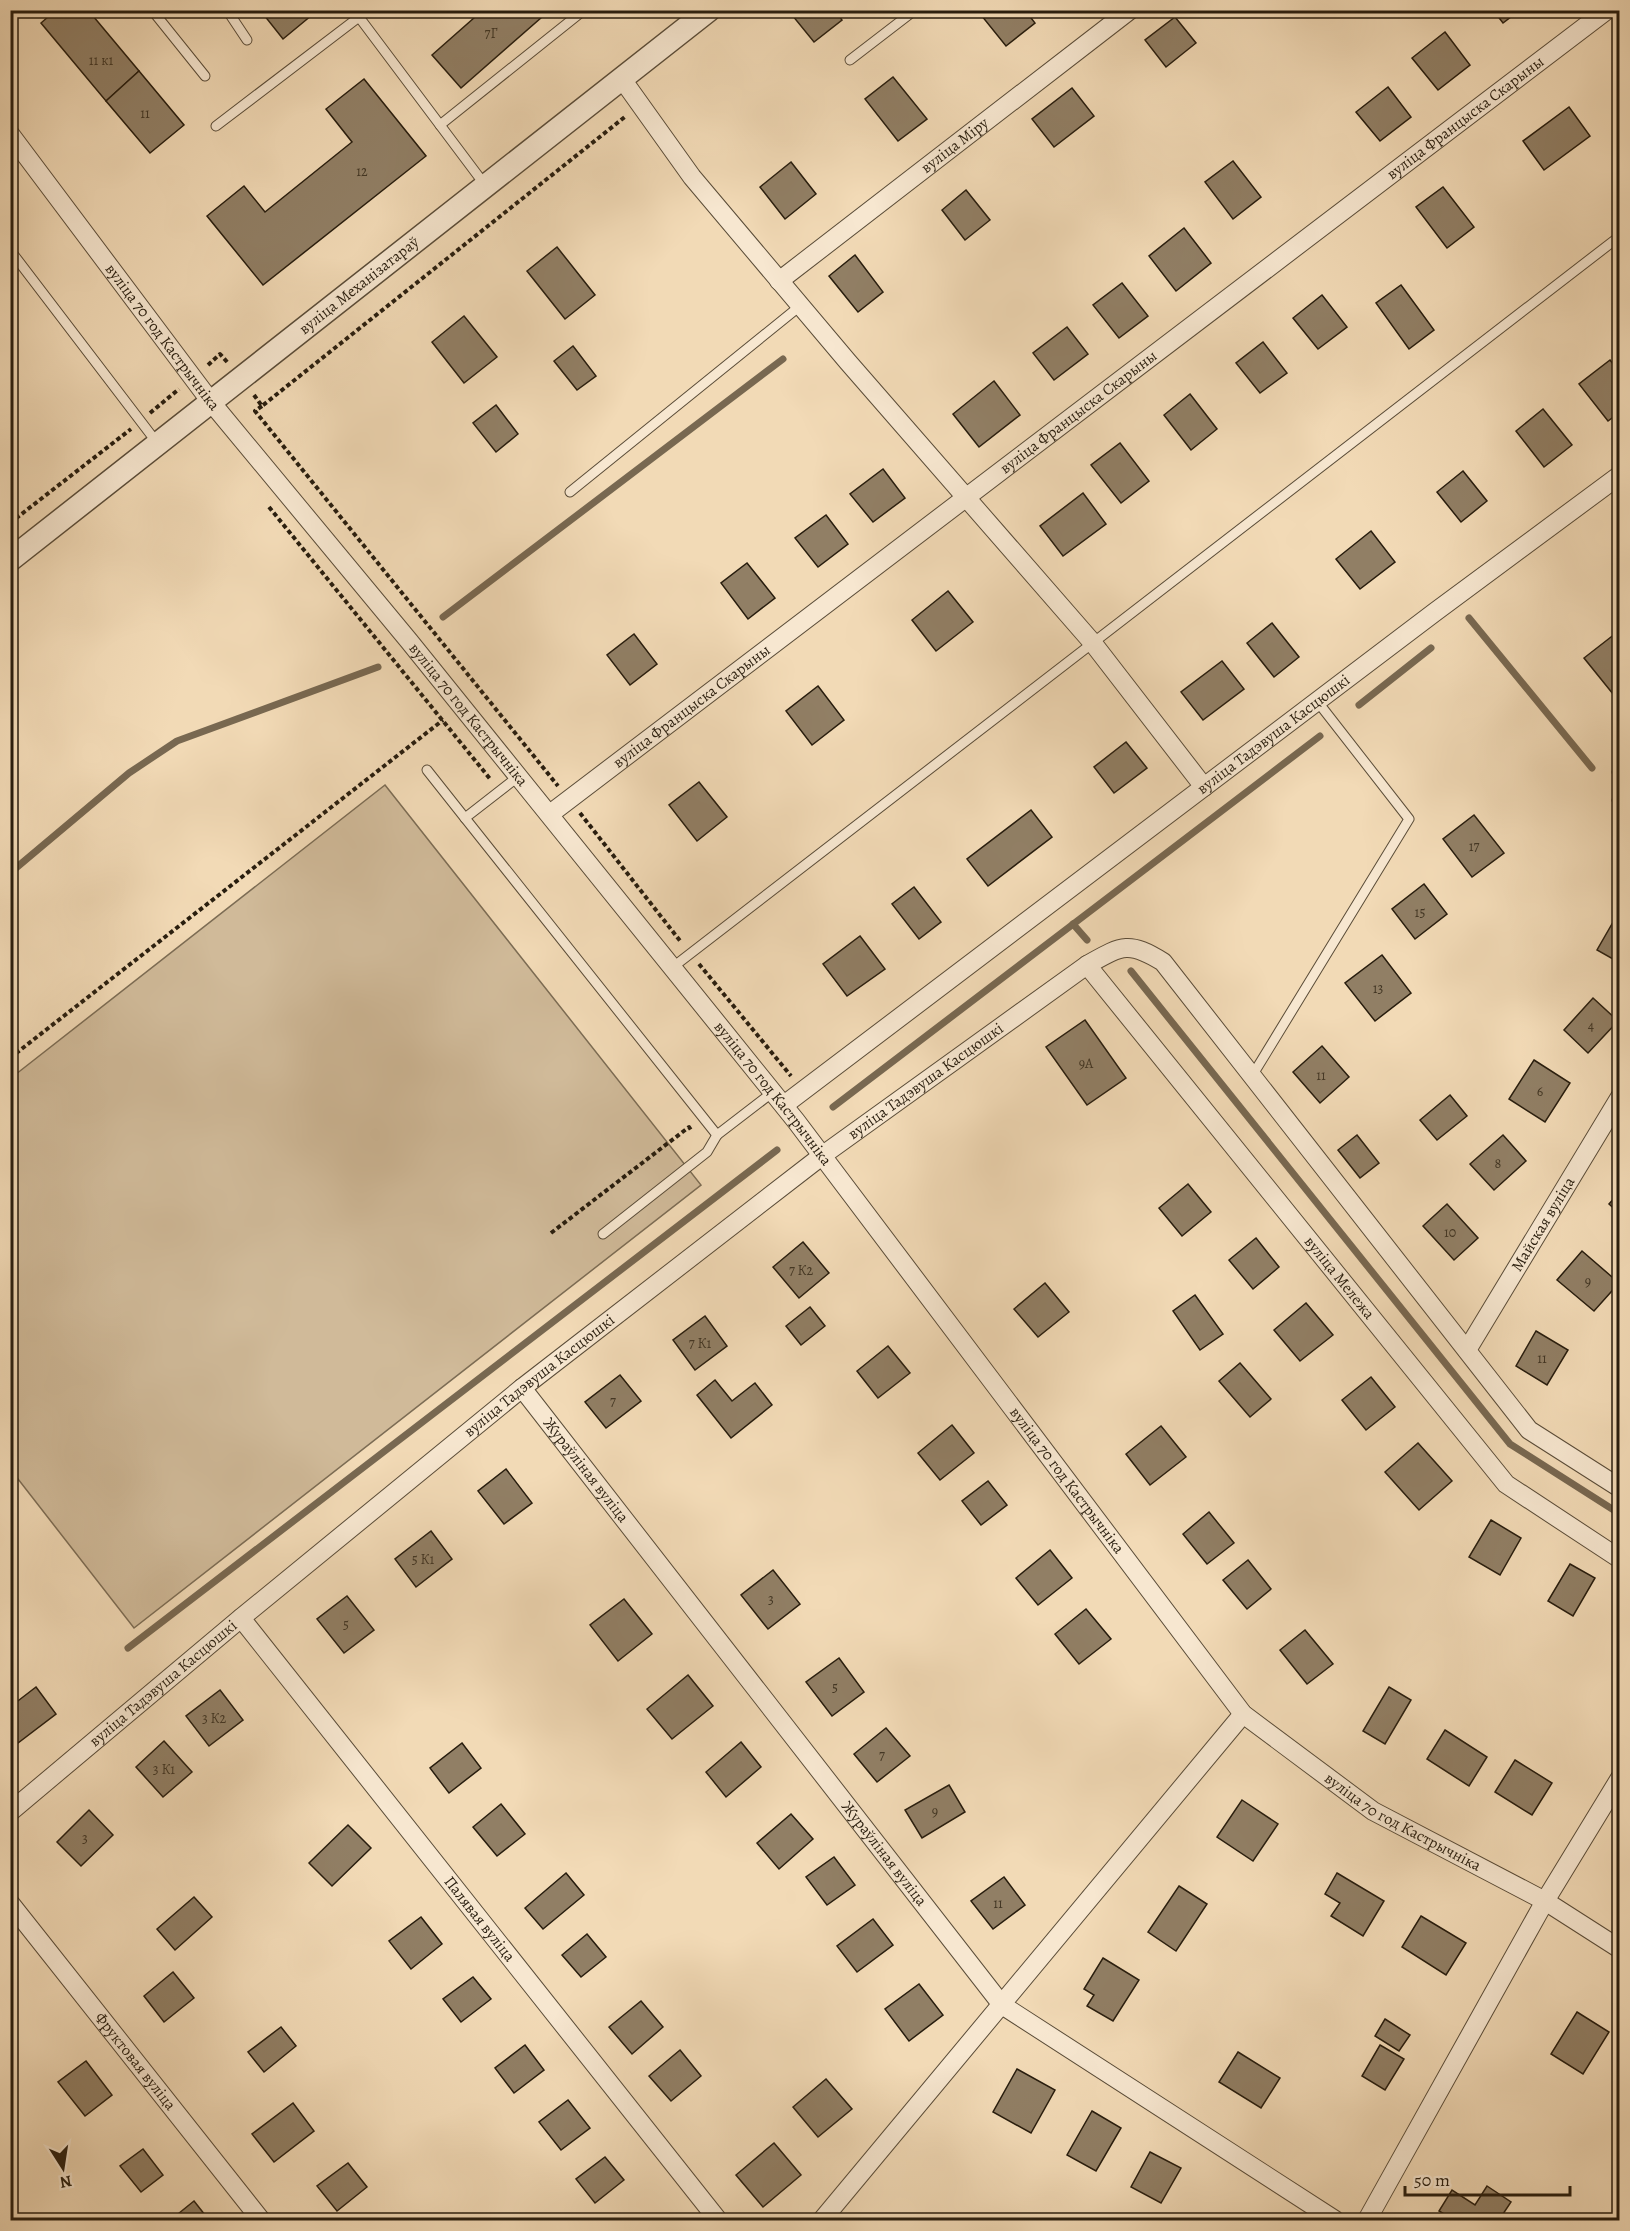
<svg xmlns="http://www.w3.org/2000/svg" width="1630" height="2231" font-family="Alegreya,serif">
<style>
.green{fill:#d0ba99;stroke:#7c6c54;stroke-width:1.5}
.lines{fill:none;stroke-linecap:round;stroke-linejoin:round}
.stream{stroke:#786851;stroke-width:7}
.building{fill:#917f65;stroke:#281d0e;stroke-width:1.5}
.service-casing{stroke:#5a4c38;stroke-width:11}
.minor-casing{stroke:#5a4c38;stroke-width:20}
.tertiary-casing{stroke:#5a4c38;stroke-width:25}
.path{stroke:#281d0e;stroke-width:4;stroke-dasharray:4.5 3;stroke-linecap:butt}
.service{stroke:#f7e7d0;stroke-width:9}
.minor{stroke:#f7e7d0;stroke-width:18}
.tertiary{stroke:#f7e7d0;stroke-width:22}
.labels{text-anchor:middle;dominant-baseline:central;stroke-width:4.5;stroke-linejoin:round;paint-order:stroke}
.number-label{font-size:14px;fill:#423624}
.street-label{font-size:16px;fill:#281d0e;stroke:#f7e7d0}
</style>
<rect width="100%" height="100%" fill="#f2dab6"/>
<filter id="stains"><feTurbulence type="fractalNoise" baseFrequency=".00333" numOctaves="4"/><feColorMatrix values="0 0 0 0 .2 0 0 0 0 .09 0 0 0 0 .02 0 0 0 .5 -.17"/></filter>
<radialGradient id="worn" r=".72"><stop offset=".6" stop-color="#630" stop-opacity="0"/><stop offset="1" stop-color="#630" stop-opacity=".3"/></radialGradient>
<!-- green -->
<path class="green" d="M 385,785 L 701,1185 L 134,1628 L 11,1470 L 11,1078 Z"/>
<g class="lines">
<!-- stream -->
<g class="stream">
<path d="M 443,617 L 783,359"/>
<path d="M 1469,618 L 1592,768"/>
<path d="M 1359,705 L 1431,648"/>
<path d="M 1615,800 L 1620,803"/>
<path d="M 10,873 L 129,773 L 177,741 L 378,667"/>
<path d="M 1073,924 L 1087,940"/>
<path d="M 1131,971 L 1510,1444 L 1620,1514"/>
<path d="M 833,1107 L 1320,736"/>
<path d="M 128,1648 L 777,1150"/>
</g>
</g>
<!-- building -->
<g class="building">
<path d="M 56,10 L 88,10 L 139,71 L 106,101 L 41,23 Z"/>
<path d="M 260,10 L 318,10 L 283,39 Z"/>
<path d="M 483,10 L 550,10 L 461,88 L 432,55 Z"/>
<path d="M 799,10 L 835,10 L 842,20 L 814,42 L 792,15 Z"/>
<path d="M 988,10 L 1025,10 L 1035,23 L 1006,46 L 981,15 Z"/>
<path d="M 1493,10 L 1520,10 L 1503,23 Z"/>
<path d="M 1175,17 L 1196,43 L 1166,67 L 1145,40 Z"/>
<path d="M 1445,32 L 1470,65 L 1438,90 L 1412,58 Z"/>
<path d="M 139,71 L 184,125 L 150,153 L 106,101 Z"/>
<path d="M 893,77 L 927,119 L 898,141 L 865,99 Z"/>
<path d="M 364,79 L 426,156 L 263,285 L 207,216 L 244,186 L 265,212 L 352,142 L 326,109 Z"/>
<path d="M 1388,87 L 1411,117 L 1380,141 L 1356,112 Z"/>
<path d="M 1072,88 L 1094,116 L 1054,147 L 1032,119 Z"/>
<path d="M 1569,107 L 1590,136 L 1544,170 L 1523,141 Z"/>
<path d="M 1233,161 L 1261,197 L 1233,219 L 1205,182 Z"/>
<path d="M 791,162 L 816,194 L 785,219 L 760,187 Z"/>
<path d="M 1443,187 L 1474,227 L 1447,248 L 1416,207 Z"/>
<path d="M 966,190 L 990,220 L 965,240 L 942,210 Z"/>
<path d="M 1184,228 L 1211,263 L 1176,291 L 1149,256 Z"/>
<path d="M 557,247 L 595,295 L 565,319 L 527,271 Z"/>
<path d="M 855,255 L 883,292 L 858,312 L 829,276 Z"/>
<path d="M 1122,283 L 1148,316 L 1119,338 L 1093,305 Z"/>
<path d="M 1401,285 L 1434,330 L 1409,349 L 1376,303 Z"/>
<path d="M 1322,295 L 1347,327 L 1318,349 L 1293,318 Z"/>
<path d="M 464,316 L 497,357 L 464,383 L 432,342 Z"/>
<path d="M 1067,327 L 1088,354 L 1054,380 L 1033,353 Z"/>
<path d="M 1263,342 L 1287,373 L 1260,393 L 1236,363 Z"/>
<path d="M 573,346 L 596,376 L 577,390 L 554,361 Z"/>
<path d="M 1610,360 L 1620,373 L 1620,412 L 1608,421 L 1579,384 Z"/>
<path d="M 994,381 L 1020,415 L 979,447 L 953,414 Z"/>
<path d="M 1190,394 L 1217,429 L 1191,450 L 1164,415 Z"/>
<path d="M 496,405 L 518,434 L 496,452 L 473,423 Z"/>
<path d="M 1543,409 L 1572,445 L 1544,467 L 1516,431 Z"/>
<path d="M 1120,443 L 1149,481 L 1121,503 L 1091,465 Z"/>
<path d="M 883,469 L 905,498 L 873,522 L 850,494 Z"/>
<path d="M 1463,471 L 1487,501 L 1461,522 L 1437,492 Z"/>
<path d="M 1083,493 L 1106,524 L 1063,556 L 1040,526 Z"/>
<path d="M 826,515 L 848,544 L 818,567 L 795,538 Z"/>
<path d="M 1371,531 L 1395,562 L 1360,589 L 1336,559 Z"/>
<path d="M 747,563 L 775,598 L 748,619 L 721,583 Z"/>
<path d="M 948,591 L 973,622 L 936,651 L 912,620 Z"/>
<path d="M 1272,623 L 1299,657 L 1274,677 L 1247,643 Z"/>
<path d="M 1620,630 L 1620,689 L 1613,694 L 1584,658 Z"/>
<path d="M 634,634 L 657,664 L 630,685 L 607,655 Z"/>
<path d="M 1222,661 L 1244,689 L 1203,720 L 1181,692 Z"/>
<path d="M 818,686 L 844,720 L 812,745 L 786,711 Z"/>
<path d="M 1126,742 L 1147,768 L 1114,793 L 1094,767 Z"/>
<path d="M 699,782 L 727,817 L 697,841 L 669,805 Z"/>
<path d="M 1031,810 L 1052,837 L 988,886 L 967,859 Z"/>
<path d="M 1474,815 L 1504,853 L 1472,877 L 1443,839 Z"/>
<path d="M 1424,884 L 1447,914 L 1415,939 L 1392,909 Z"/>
<path d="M 914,887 L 941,922 L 919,939 L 892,904 Z"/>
<path d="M 1620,910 L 1620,963 L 1597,950 Z"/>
<path d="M 860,936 L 885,969 L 847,996 L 823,964 Z"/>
<path d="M 1382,955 L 1411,993 L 1375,1021 L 1345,983 Z"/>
<path d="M 1593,998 L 1618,1021 L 1588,1053 L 1564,1030 Z"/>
<path d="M 1085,1020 L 1126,1078 L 1087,1105 L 1046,1047 Z"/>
<path d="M 1322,1046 L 1349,1077 L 1320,1103 L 1293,1072 Z"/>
<path d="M 1534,1060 L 1570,1083 L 1545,1122 L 1509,1099 Z"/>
<path d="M 1450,1095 L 1467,1116 L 1437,1140 L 1420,1120 Z"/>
<path d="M 1357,1135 L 1379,1163 L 1360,1178 L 1338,1150 Z"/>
<path d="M 1503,1135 L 1526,1161 L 1494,1190 L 1470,1164 Z"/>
<path d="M 1188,1184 L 1211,1212 L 1182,1236 L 1159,1208 Z"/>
<path d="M 1620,1192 L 1620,1214 L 1609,1204 Z"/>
<path d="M 1447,1204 L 1478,1238 L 1454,1260 L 1423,1226 Z"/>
<path d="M 1256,1238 L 1279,1267 L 1253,1289 L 1229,1260 Z"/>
<path d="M 803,1242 L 829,1273 L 799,1298 L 773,1267 Z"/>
<path d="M 1582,1251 L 1619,1283 L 1594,1311 L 1557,1280 Z"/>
<path d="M 1045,1283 L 1069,1312 L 1038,1337 L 1014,1309 Z"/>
<path d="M 1195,1295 L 1223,1334 L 1200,1350 L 1173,1311 Z"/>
<path d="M 1306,1303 L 1333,1335 L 1300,1361 L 1274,1330 Z"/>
<path d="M 810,1307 L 825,1326 L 801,1345 L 786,1326 Z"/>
<path d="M 705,1316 L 727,1346 L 695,1370 L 673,1340 Z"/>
<path d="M 1536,1331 L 1568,1350 L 1547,1385 L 1516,1366 Z"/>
<path d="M 888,1346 L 910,1373 L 878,1398 L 857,1371 Z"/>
<path d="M 1240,1363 L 1271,1399 L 1250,1417 L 1219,1381 Z"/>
<path d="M 620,1375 L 641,1401 L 606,1428 L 585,1402 Z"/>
<path d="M 1371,1377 L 1395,1407 L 1366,1430 L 1342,1400 Z"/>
<path d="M 715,1380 L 732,1401 L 755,1383 L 772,1405 L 731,1438 L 697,1395 Z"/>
<path d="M 952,1425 L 974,1453 L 940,1480 L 918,1453 Z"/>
<path d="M 1161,1426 L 1186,1457 L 1150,1485 L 1126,1454 Z"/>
<path d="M 1418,1443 L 1452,1481 L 1419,1510 L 1385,1472 Z"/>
<path d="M 506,1469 L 532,1503 L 504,1524 L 478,1491 Z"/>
<path d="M 988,1481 L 1007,1505 L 981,1525 L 962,1501 Z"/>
<path d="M 1209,1512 L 1234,1543 L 1207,1564 L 1183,1534 Z"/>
<path d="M 1491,1520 L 1521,1538 L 1500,1575 L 1469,1557 Z"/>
<path d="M 431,1531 L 452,1559 L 416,1587 L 395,1559 Z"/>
<path d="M 1050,1550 L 1072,1578 L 1038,1605 L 1016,1578 Z"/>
<path d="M 1248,1560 L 1271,1589 L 1247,1609 L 1223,1580 Z"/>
<path d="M 1570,1564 L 1595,1578 L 1573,1616 L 1548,1601 Z"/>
<path d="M 773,1570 L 800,1604 L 768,1629 L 741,1595 Z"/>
<path d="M 347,1596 L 374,1630 L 344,1653 L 317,1619 Z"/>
<path d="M 624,1599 L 652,1634 L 618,1661 L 590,1625 Z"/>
<path d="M 1086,1609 L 1111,1639 L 1079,1664 L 1055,1634 Z"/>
<path d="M 1305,1630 L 1333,1664 L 1307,1684 L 1280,1650 Z"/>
<path d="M 839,1658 L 864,1692 L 832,1716 L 806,1682 Z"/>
<path d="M 688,1675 L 713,1706 L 672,1739 L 647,1709 Z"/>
<path d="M 36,1687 L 56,1714 L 18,1743 L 10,1733 L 10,1707 Z"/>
<path d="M 1389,1687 L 1411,1700 L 1385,1744 L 1363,1731 Z"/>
<path d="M 220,1690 L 243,1720 L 209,1746 L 186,1716 Z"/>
<path d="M 886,1728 L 910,1756 L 877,1782 L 854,1754 Z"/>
<path d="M 1445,1730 L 1487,1757 L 1469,1786 L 1427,1759 Z"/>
<path d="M 164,1741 L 192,1772 L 163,1797 L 136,1767 Z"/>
<path d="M 741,1742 L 761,1767 L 726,1797 L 706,1772 Z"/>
<path d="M 462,1743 L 481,1768 L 449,1793 L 430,1768 Z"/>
<path d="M 1515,1760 L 1552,1783 L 1532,1815 L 1495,1792 Z"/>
<path d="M 949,1785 L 965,1812 L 922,1838 L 905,1810 Z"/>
<path d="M 1242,1800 L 1278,1824 L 1253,1861 L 1217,1837 Z"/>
<path d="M 501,1804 L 525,1834 L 497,1856 L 473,1827 Z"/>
<path d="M 89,1810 L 113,1835 L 81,1866 L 57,1842 Z"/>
<path d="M 791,1814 L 813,1839 L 779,1869 L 757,1843 Z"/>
<path d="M 348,1825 L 371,1848 L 332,1886 L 309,1863 Z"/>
<path d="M 834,1857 L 855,1885 L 827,1905 L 806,1877 Z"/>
<path d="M 566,1873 L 584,1895 L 543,1929 L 525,1908 Z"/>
<path d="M 1337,1873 L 1384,1901 L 1363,1936 L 1331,1916 L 1340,1903 L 1325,1894 Z"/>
<path d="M 1004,1877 L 1025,1905 L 993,1929 L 971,1901 Z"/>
<path d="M 1179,1886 L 1207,1904 L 1176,1951 L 1148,1932 Z"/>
<path d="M 194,1897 L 212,1917 L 175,1950 L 157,1929 Z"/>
<path d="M 1421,1916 L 1466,1943 L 1446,1975 L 1402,1947 Z"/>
<path d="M 421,1917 L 442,1944 L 411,1969 L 389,1941 Z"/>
<path d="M 873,1919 L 893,1945 L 857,1972 L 837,1946 Z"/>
<path d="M 587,1934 L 606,1957 L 581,1977 L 562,1955 Z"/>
<path d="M 1103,1958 L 1139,1980 L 1113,2021 L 1087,2006 L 1094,1995 L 1084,1989 Z"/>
<path d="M 173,1972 L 194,1998 L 164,2022 L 144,1996 Z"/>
<path d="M 473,1977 L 491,1999 L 461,2022 L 443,1999 Z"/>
<path d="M 919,1984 L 943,2015 L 909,2041 L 885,2009 Z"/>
<path d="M 641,2001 L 663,2027 L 632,2054 L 609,2027 Z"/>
<path d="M 1577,2012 L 1609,2032 L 1583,2074 L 1551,2054 Z"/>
<path d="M 1385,2019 L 1410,2035 L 1399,2051 L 1375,2036 Z"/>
<path d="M 281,2027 L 296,2046 L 264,2072 L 248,2052 Z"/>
<path d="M 525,2045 L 544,2070 L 514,2093 L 495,2068 Z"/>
<path d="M 1380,2045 L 1404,2059 L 1385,2090 L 1362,2076 Z"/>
<path d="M 680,2050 L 701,2076 L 671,2101 L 649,2076 Z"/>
<path d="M 1238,2052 L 1280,2078 L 1261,2108 L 1219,2082 Z"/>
<path d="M 86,2061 L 112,2095 L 85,2116 L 58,2082 Z"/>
<path d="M 1017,2069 L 1055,2090 L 1031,2133 L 993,2112 Z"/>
<path d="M 826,2079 L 852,2109 L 818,2137 L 793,2107 Z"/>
<path d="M 568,2100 L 590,2128 L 561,2150 L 539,2122 Z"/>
<path d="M 293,2103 L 314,2131 L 274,2162 L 252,2134 Z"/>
<path d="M 1092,2111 L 1121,2128 L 1096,2171 L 1067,2155 Z"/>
<path d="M 774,2143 L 801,2175 L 763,2207 L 736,2175 Z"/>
<path d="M 143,2149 L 163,2175 L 141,2192 L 120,2166 Z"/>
<path d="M 1150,2152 L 1181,2168 L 1161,2203 L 1131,2187 Z"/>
<path d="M 605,2157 L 624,2180 L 595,2203 L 576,2179 Z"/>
<path d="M 348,2163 L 367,2187 L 337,2211 L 317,2186 Z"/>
<path d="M 1487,2186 L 1511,2202 L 1499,2220 L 1454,2220 L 1439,2211 L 1452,2190 L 1475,2205 Z"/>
<path d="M 194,2201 L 209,2220 L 175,2220 L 173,2218 Z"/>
</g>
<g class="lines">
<!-- service casing -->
<g class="service-casing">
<g id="service">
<path d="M 152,10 L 205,76"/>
<path d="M 227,10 L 247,40"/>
<path d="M 850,60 L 915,10"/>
<path d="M 440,125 L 584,10"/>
<path d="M 216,126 L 359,17 L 485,185"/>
<path d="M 10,250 L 158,444"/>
<path d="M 570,492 L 800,306"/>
<path d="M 427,770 L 465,818"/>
<path d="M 1617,772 L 1620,770"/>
<path d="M 519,776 L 465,818 L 717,1135 L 773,1092"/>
<path d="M 673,967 L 1620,236"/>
<path d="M 1252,1076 L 1409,819 L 1317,701"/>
<path d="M 603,1234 L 707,1152 L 717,1135"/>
</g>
</g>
<!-- minor casing -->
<g class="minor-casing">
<g id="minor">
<path d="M 622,79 L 692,177 L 848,362 L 1092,642 L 1204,787"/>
<path id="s1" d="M 10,134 L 211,402 L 409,641 L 796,1121 L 1243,1714 L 1373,1811 L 1545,1901 L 1620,1949"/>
<path id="s2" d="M 779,281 L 1130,10"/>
<path id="s3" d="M 550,814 L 1607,10"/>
<path id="s4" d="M 1087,965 L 1506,1484 L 1620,1559"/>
<path id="s5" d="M 784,1105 L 1435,612 L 1620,475"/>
<path id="s6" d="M 1467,1350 L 1620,1097"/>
<path id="s7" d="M 522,1388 L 1002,2005 L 1335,2220"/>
<path id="s8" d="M 241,1618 L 718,2220"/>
<path id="s9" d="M 10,1812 L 241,1618 L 522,1388 L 823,1155 L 1087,965 C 1121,946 1128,940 1163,962 L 1529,1430 L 1620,1488"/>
<path id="s10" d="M 10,1903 L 261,2220"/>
<path d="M 822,2220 L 1243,1714"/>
<path d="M 1367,2220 L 1545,1901 L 1620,1778"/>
</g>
</g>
<!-- tertiary casing -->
<g class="tertiary-casing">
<g id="tertiary">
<path id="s11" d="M 10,560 L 709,10"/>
</g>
</g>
<!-- path -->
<g class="path">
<path d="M 208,365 L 220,354 L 228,363"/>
<path d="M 254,395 L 262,406 L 626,116"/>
<path d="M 262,406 L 255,411 L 558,786"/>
<path d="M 150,413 L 179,389"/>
<path d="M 269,507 L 491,780"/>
<path d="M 10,523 L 131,429"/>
<path d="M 580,813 L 681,942"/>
<path d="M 699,964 L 791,1076"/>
<path d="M 10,1058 L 443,720"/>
<path d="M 551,1233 L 689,1127 L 691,1130"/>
</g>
<!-- service -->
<use href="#service" class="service"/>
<!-- minor -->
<use href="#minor" class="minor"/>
<!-- tertiary -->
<use href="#tertiary" class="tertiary"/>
</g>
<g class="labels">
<!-- number labels -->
<g class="number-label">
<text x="491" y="33">7Г</text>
<text x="101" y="60">11 к1</text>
<text x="145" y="113">11</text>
<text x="362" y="171">12</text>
<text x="1474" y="846">17</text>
<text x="1420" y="912">15</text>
<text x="1378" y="988">13</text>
<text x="1591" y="1025">4</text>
<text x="1086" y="1063">9А</text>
<text x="1321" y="1075">11</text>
<text x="1540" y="1091">6</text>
<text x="1498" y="1163">8</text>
<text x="1450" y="1232">10</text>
<text x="801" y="1270">7 К2</text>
<text x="1588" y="1281">9</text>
<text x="700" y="1343">7 К1</text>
<text x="1542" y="1358">11</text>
<text x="613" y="1401">7</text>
<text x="423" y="1559">5 К1</text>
<text x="771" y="1599">3</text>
<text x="346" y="1624">5</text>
<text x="835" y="1687">5</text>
<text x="214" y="1718">3 К2</text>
<text x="882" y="1755">7</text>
<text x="164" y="1769">3 К1</text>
<text x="935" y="1811">9</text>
<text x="85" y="1838">3</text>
<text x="998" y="1903">11</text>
</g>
<!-- street labels -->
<g class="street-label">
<text stroke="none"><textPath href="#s3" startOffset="1150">вуліца Францыска Скарыны</textPath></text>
<text stroke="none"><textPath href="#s2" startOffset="222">вуліца Міру</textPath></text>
<text stroke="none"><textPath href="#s11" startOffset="444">вуліца Механізатараў</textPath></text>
<text stroke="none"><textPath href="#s1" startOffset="254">вуліца 70 год Кастрычніка</textPath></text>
<text stroke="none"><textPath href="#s3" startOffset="664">вуліца Францыска Скарыны</textPath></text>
<text stroke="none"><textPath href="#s3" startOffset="178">вуліца Францыска Скарыны</textPath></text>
<text stroke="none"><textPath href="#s1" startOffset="740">вуліца 70 год Кастрычніка</textPath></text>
<text stroke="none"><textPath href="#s5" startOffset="614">вуліца Тадэвуша Касцюшкі</textPath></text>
<text stroke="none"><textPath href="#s9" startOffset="1172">вуліца Тадэвуша Касцюшкі</textPath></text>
<text stroke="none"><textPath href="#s1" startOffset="1226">вуліца 70 год Кастрычніка</textPath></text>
<text stroke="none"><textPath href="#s6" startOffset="147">Майская вуліца</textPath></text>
<text stroke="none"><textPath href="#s4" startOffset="402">вуліца Мележа</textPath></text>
<text stroke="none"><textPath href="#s9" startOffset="686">вуліца Тадэвуша Касцюшкі</textPath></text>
<text stroke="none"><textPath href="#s7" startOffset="104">Жураўліная вуліца</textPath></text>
<text stroke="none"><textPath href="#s1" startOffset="1712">вуліца 70 год Кастрычніка</textPath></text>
<text stroke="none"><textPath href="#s9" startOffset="200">вуліца Тадэвуша Касцюшкі</textPath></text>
<text stroke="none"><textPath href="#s1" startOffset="2198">вуліца 70 год Кастрычніка</textPath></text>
<text stroke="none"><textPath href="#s7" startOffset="590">Жураўліная вуліца</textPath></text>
<text stroke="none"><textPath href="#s8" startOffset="384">Палявая вуліца</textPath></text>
<text stroke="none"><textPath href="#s10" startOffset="202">Фруктовая вуліца</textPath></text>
</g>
</g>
<!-- margin -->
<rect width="1630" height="2231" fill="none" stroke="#f2dab6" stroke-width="36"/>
<rect x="12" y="12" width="1606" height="2207" fill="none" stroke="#281d0e" stroke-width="3"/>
<rect x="18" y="18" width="1594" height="2195" fill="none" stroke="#281d0e" stroke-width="1.5"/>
<!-- north arrow -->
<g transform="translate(63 2168) rotate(168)" stroke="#f7e7d0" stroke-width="4.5" paint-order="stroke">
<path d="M0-4.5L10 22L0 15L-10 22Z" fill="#281d0e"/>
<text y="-9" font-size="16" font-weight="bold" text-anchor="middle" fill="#281d0e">N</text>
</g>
<!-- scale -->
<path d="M1405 2186v9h165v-9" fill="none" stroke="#281d0e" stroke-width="3"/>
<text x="1414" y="2186" font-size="18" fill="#281d0e" stroke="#f7e7d0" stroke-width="4.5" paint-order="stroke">50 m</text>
<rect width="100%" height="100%" filter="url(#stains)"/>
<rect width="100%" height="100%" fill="url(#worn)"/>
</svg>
